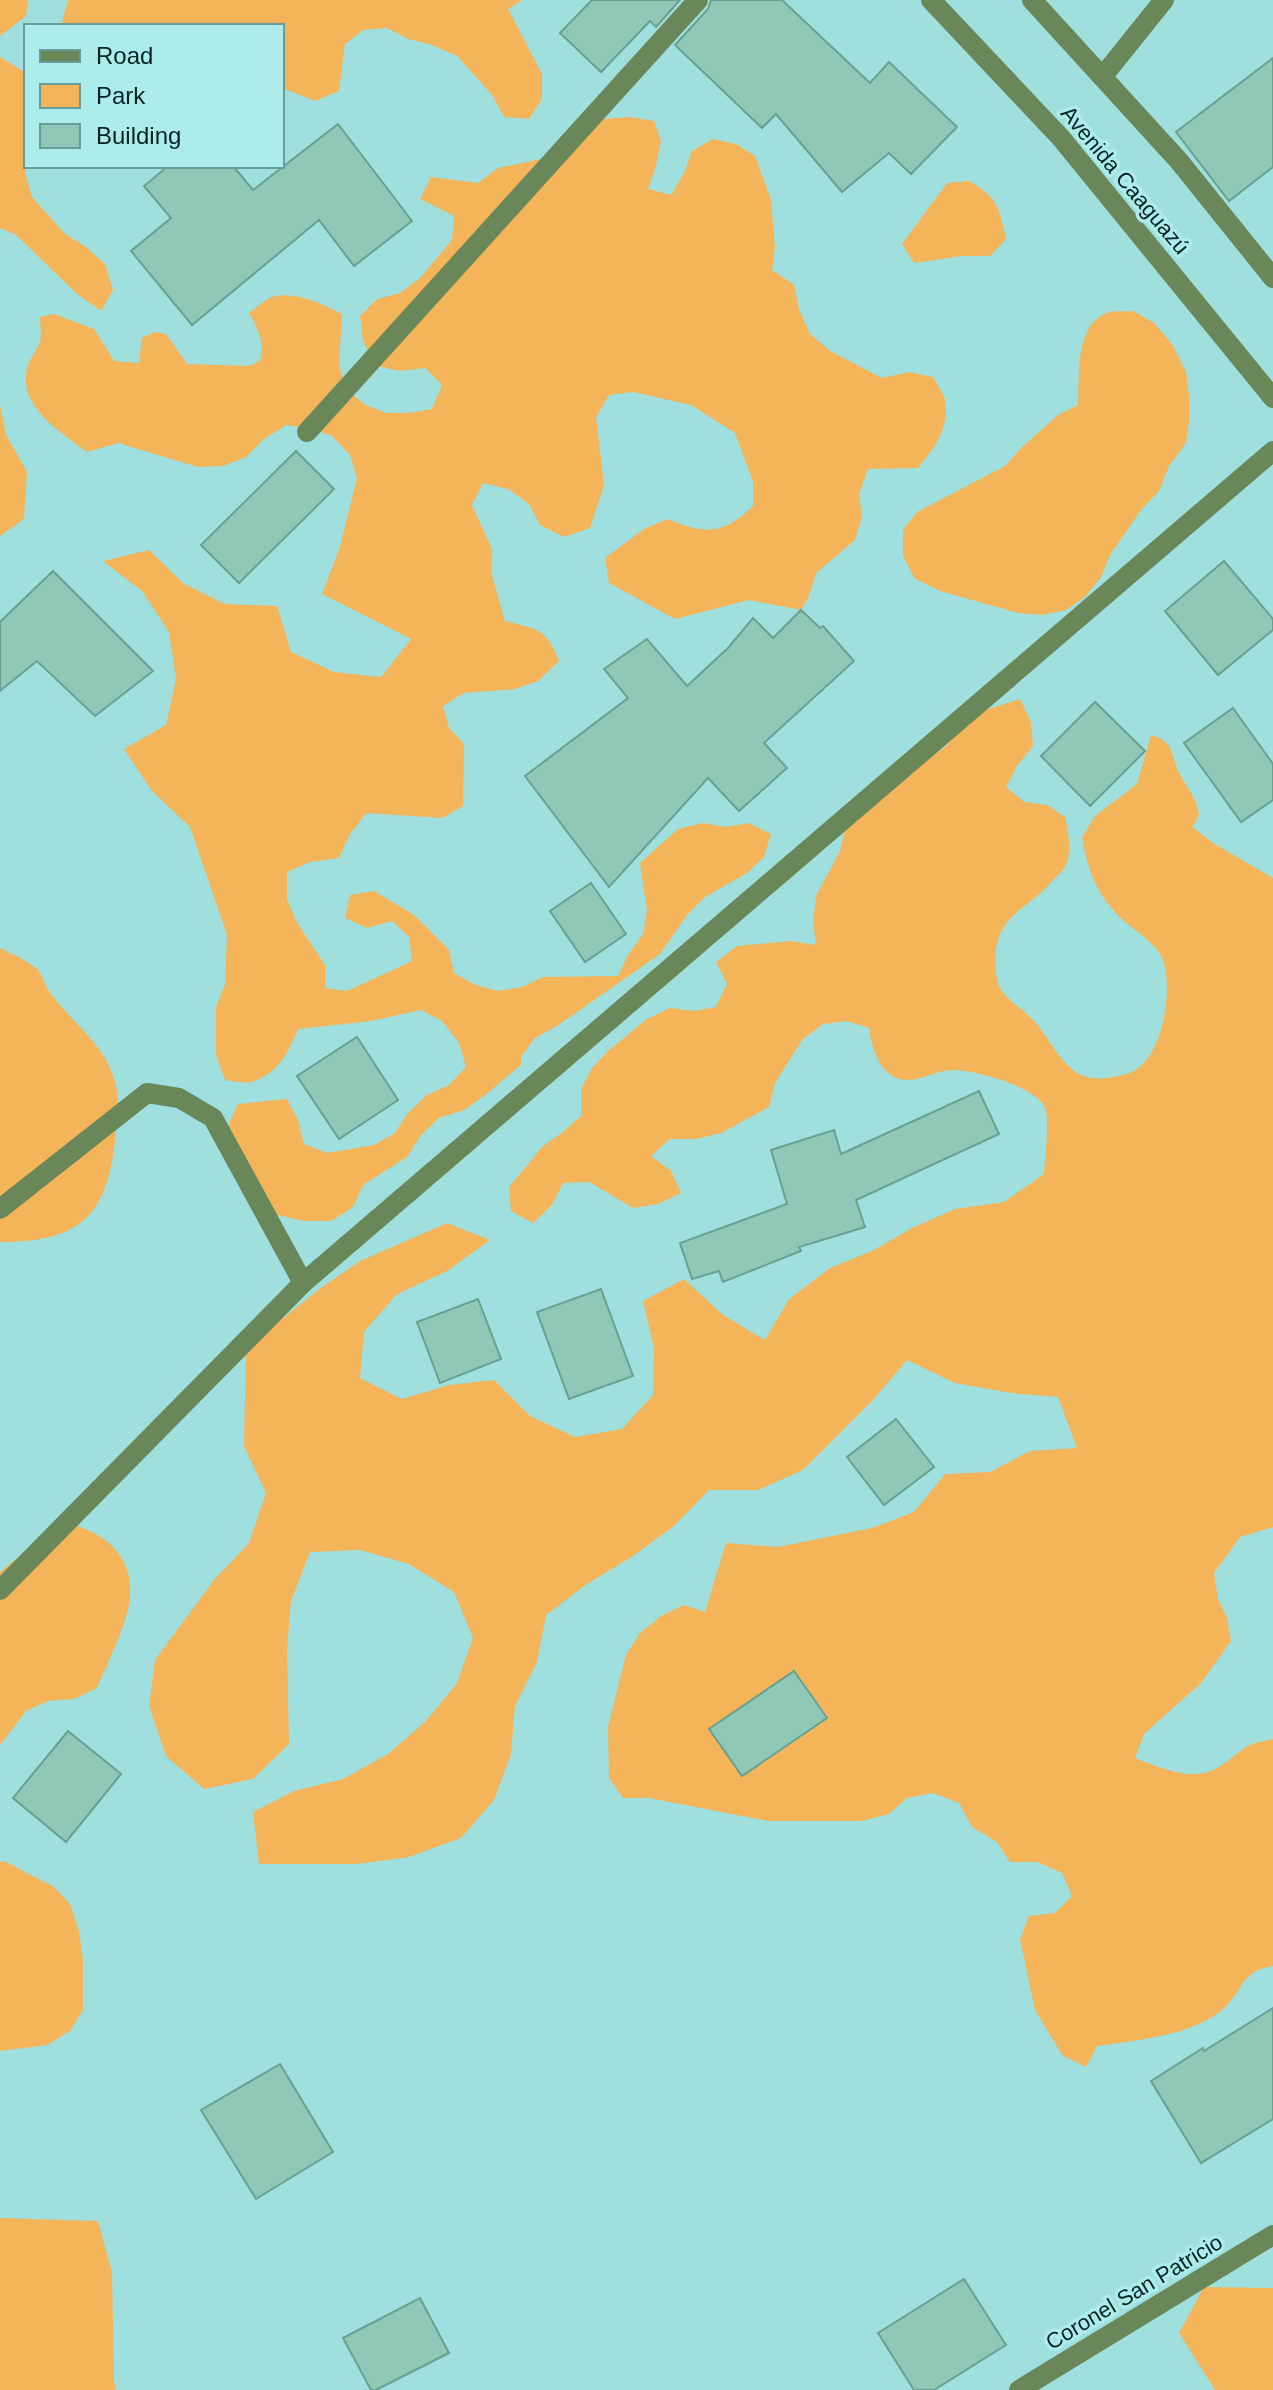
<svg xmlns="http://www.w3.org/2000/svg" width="1273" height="2390" font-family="Helvetica,sans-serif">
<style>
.green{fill:#f4b55a}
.building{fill:#8fc8b7;stroke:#69a191;stroke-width:2}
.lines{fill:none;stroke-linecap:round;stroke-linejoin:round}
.minor{stroke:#6a8759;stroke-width:20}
.labels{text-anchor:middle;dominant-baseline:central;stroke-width:7;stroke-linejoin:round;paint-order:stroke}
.street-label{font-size:22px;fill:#082323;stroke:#aceceb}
</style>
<rect width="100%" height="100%" fill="#9fdfde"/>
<!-- green -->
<g class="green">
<path d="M 0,0 L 28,0 L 26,16 L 0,36 Z"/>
<path d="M 68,0 L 522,0 L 508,9 L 542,74 L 542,99 L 529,119 L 504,117 L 492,95 L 457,56 L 432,45 L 408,39 L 387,28 L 363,30 L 345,44 L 339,91 L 315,101 L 282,88 L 282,26 L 61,26 Z"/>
<path d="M 0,57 L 26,73 L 25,173 L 32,197 L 65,234 L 86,247 L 105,264 L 113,290 L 101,311 L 76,293 L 16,235 L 0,228 Z"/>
<path d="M 629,117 L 654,121 L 661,141 L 656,166 L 648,189 L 671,195 L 684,173 L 692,151 L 713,139 L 736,144 L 755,156 L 771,200 L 775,247 L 772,270 L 794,285 L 799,309 L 810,334 L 830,351 L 882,378 L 909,372 L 933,377 C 937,384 943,393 945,400 C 950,427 934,449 918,468 L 868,469 L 859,494 L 862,517 L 855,540 L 816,573 L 809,596 L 801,610 L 749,600 L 675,619 L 609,583 L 605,558 L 644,529 L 667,519 C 704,534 723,536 753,506 L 753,482 L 735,433 L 691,405 L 633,392 L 609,395 L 596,417 L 604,485 L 590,528 L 564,537 L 540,525 L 529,504 L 508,489 L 483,483 L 472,505 L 492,549 L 491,572 L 505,621 C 537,629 547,629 559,661 L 538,681 L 515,689 L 463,693 L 443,706 L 449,728 L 464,744 L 463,806 L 442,818 L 366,813 L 349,836 L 339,858 L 310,862 L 287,872 L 287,899 L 297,923 L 325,965 L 325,988 L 347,991 L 412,961 L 409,937 L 392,921 L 367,928 L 345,918 L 350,895 L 374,891 L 414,915 L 449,950 L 454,973 L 475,985 L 498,991 L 522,987 L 543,977 L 618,976 L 628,955 L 643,934 L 647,911 L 640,863 L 678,829 L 703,823 L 726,827 L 749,823 L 771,834 L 764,857 L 747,873 L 705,897 L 687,915 L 660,954 L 557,1026 L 535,1038 L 521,1057 L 521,1065 L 484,1096 L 464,1110 L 439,1118 L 421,1135 L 407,1157 L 363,1185 L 353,1207 L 331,1221 L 303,1221 L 277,1215 L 227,1128 L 238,1104 L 287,1099 L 298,1120 L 304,1144 L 327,1153 L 374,1145 L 395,1133 L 408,1113 L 427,1095 L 449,1085 L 466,1067 L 459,1043 L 442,1021 L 421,1010 L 371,1021 L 298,1029 C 289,1052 277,1075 251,1082 C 244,1084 233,1081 225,1080 L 216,1055 L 216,1007 L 225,984 L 227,935 L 190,827 L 152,791 L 124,749 L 166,725 L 176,679 L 169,632 L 142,591 L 103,561 L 149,550 L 183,583 L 225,604 L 277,606 L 291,652 L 334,672 L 381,677 L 411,639 L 322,594 L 339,550 L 357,478 L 350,455 L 332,436 L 309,428 L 286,425 L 264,439 L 246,457 L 223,466 L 198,467 L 118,443 L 87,452 C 60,432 15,405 28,365 C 31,357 37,350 40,342 C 42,335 40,325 40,317 L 54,314 L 94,329 L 114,361 L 139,363 L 142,338 L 154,332 L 166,334 L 187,364 L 249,366 L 260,361 C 265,341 258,330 249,313 C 256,308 267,298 275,296 C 298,292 323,304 342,314 L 339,364 L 345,388 L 364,404 L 386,413 L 408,413 L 432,409 L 442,385 L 425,368 L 400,371 L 376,366 L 363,341 L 360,316 L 377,299 L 400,293 L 420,278 L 452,240 L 454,216 L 420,199 L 431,177 L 478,183 L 498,168 L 550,157 C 572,114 585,121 629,117 Z"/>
<path d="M 969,181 C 998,198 999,207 1006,239 L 990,256 L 962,256 L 914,263 L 902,244 L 947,183 Z"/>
<path d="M 1133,311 L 1154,323 L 1172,344 L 1186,372 L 1189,396 L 1189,421 L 1186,443 L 1169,466 L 1159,491 L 1141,510 L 1110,555 L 1101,577 L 1086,596 L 1066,610 L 1042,615 L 1018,613 L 940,591 L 914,578 L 903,556 L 903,530 L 917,512 L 1005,466 L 1022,447 L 1058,415 L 1078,405 C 1080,376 1074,325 1107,313 C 1114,310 1126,312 1133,311 Z"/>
<path d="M 0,405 L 6,435 L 27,472 L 24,519 L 0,536 Z"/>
<path d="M 1020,699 L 1031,722 L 1033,746 L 1017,766 L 1006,787 L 1024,802 L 1047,805 L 1065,817 C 1068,831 1072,851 1066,865 C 1064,870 1058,875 1054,879 C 1029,910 998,912 995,958 C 995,966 996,981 1000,988 C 1006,999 1025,1011 1035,1022 C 1048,1037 1056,1056 1072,1069 C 1086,1082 1105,1079 1123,1075 C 1162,1068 1174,992 1163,960 C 1157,945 1141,935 1129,925 C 1100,902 1088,874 1082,837 L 1095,816 L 1137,784 L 1151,735 C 1176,742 1170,756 1180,775 C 1189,791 1196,796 1199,816 L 1192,827 L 1213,843 L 1273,878 L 1273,1527 L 1240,1537 L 1214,1573 L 1218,1599 L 1227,1618 L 1231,1641 L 1201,1683 L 1144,1734 L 1135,1758 C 1154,1766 1184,1778 1204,1773 C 1221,1770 1234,1754 1248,1746 C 1255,1742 1265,1741 1273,1739 L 1273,1966 C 1241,1970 1243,1991 1223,2009 C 1194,2035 1134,2041 1097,2046 L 1086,2067 L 1062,2055 L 1035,2010 L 1020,1939 L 1029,1916 L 1055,1913 L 1072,1896 L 1062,1873 L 1037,1862 L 1010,1862 L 997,1842 L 972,1827 L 959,1803 L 933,1793 L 907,1798 L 889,1814 L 862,1821 L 768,1821 L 649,1798 L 623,1798 L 609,1778 L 608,1727 L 626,1655 L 640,1633 L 661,1616 L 684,1605 L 705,1612 L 726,1543 L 778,1547 L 872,1528 L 914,1512 L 945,1474 L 990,1472 L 1030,1451 L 1077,1448 L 1058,1397 L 1011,1393 L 955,1383 L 907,1360 L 874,1399 L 803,1470 L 758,1490 L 709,1490 L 674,1526 L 633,1556 L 587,1584 L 546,1615 L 537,1662 L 515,1706 L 511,1754 L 494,1800 L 461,1838 L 409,1857 L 357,1864 L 259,1864 L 253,1812 L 294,1791 L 343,1779 L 388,1754 L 426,1721 L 457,1683 L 473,1638 L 454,1592 L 409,1564 L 360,1550 L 310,1552 L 291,1601 L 287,1650 L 289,1744 L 253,1779 L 204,1789 L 166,1756 L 149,1706 L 155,1660 L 214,1580 L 249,1543 L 266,1493 L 244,1446 L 246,1348 L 322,1287 L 360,1261 L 447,1223 L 490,1240 L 447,1271 L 397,1294 L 364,1332 L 360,1378 L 402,1399 L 449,1385 L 494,1380 L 530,1416 L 575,1437 L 622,1429 L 653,1395 L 654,1348 L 643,1301 L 684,1279 L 723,1315 L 765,1340 L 789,1299 L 830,1268 L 872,1251 L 912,1228 L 955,1209 L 1004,1202 L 1044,1174 C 1045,1155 1049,1129 1046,1111 C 1042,1088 975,1070 953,1070 C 940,1070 930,1076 917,1079 C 884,1086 873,1055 869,1028 L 846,1021 L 823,1024 L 802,1040 L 775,1083 L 769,1107 L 721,1133 L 696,1139 L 670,1139 L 651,1156 L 671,1171 L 681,1193 L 658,1204 L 633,1208 L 589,1182 L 563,1183 L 552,1205 L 533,1223 L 511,1211 L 509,1187 L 543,1146 L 563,1132 L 581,1116 L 581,1089 L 592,1068 L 608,1051 L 647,1019 L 670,1008 L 694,1011 L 716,1007 L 727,984 L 716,962 L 737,946 L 791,941 L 816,945 L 813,922 L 816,896 L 840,851 L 847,821 L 918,764 L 944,748 L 976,713 Z"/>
<path d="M 0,948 C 10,953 30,962 37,969 C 43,975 44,985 49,991 C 69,1020 99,1039 112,1073 C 121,1093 117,1119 115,1140 C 107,1218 78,1242 0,1242 Z"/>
<path d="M 61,1522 C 109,1531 141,1562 127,1613 C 120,1639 107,1664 97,1688 L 74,1699 L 48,1701 L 26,1711 L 0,1745 L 0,1572 Z"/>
<path d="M 4,1861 L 54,1887 L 70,1904 L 79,1931 L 83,1959 L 83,2010 L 70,2031 L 47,2045 L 0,2051 L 0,1862 Z"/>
<path d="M 0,2218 L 98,2221 L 112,2272 L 114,2381 L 116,2390 L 0,2390 Z"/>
<path d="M 1204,2287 L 1273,2288 L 1273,2390 L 1215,2390 L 1179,2333 Z"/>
</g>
<!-- building -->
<g class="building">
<path d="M 592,0 L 680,0 L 656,27 L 650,21 L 601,72 L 560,33 Z"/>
<path d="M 711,0 L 782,0 L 870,83 L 889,62 L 957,127 L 911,174 L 889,153 L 842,192 L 776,114 L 762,128 L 675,45 L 708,9 Z"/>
<path d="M 1273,58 L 1273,167 L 1229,201 L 1176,132 Z"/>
<path d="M 338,124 L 412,221 L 354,266 L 319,220 L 192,325 L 131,251 L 171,218 L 144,186 L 168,166 L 233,166 L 253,190 Z"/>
<path d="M 296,451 L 334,489 L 239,583 L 201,545 Z"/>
<path d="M 1224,561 L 1273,619 L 1273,630 L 1218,675 L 1165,611 Z"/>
<path d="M 53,571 L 153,671 L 95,716 L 37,661 L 0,691 L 0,622 Z"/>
<path d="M 801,610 L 820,628 L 823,626 L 854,661 L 764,743 L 787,768 L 739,811 L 708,778 L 609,887 L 525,776 L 628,698 L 604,669 L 647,639 L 687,686 L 728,648 L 753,618 L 773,638 Z"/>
<path d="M 1095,702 L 1145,751 L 1090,806 L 1041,756 Z"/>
<path d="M 1233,708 L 1273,764 L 1273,800 L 1241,822 L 1184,743 Z"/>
<path d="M 591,883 L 626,934 L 585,962 L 550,911 Z"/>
<path d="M 357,1037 L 398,1100 L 339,1139 L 297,1076 Z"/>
<path d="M 979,1091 L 999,1134 L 856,1200 L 865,1227 L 799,1247 L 801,1251 L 723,1282 L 719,1271 L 692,1279 L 680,1243 L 787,1204 L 771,1150 L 834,1130 L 841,1154 Z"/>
<path d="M 601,1289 L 633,1376 L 569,1399 L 537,1312 Z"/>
<path d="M 478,1299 L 501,1359 L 440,1383 L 417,1322 Z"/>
<path d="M 896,1419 L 934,1467 L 884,1505 L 847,1457 Z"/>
<path d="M 794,1671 L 827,1718 L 742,1776 L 709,1729 Z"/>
<path d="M 68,1731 L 121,1774 L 66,1842 L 13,1798 Z"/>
<path d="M 1273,2008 L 1273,2119 L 1201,2163 L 1151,2081 L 1203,2048 L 1204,2051 Z"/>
<path d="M 280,2064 L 333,2152 L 256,2199 L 201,2110 Z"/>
<path d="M 964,2279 L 1006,2345 L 934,2390 L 914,2390 L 878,2333 Z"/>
<path d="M 420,2298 L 449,2353 L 376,2390 L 371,2390 L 343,2338 Z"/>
</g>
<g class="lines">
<!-- minor -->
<g class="minor">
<path d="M 931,0 L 1061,138 L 1273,398"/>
<path d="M 1032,0 L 1179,161 L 1273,278"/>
<path d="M 1103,76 L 1164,0"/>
<path d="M 307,432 L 698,0"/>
<path d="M 0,1209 L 147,1093 L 179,1098 L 213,1118 L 303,1283"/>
<path d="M 0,1590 L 303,1283 L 1273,451"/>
<path d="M 1019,2390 L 1273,2235"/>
</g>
</g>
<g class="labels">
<!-- street labels -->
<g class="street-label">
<text transform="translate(1125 180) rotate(50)">Avenida Caaguazú</text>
<text transform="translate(1134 2292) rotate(-31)">Coronel San Patricio</text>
</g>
</g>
<!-- legend -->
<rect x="24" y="24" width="260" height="144" fill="#aceceb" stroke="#6a9c9b" stroke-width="2"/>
<rect x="40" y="50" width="40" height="12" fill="#6a8759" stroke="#6a9c9b" stroke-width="2"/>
<text x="96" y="64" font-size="24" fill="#082323">Road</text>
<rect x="40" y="84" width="40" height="24" fill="#f4b55a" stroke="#6a9c9b" stroke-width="2"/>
<text x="96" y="104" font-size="24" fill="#082323">Park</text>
<rect x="40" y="124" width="40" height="24" fill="#8fc8b7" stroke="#6a9c9b" stroke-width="2"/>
<text x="96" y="144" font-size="24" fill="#082323">Building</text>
</svg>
